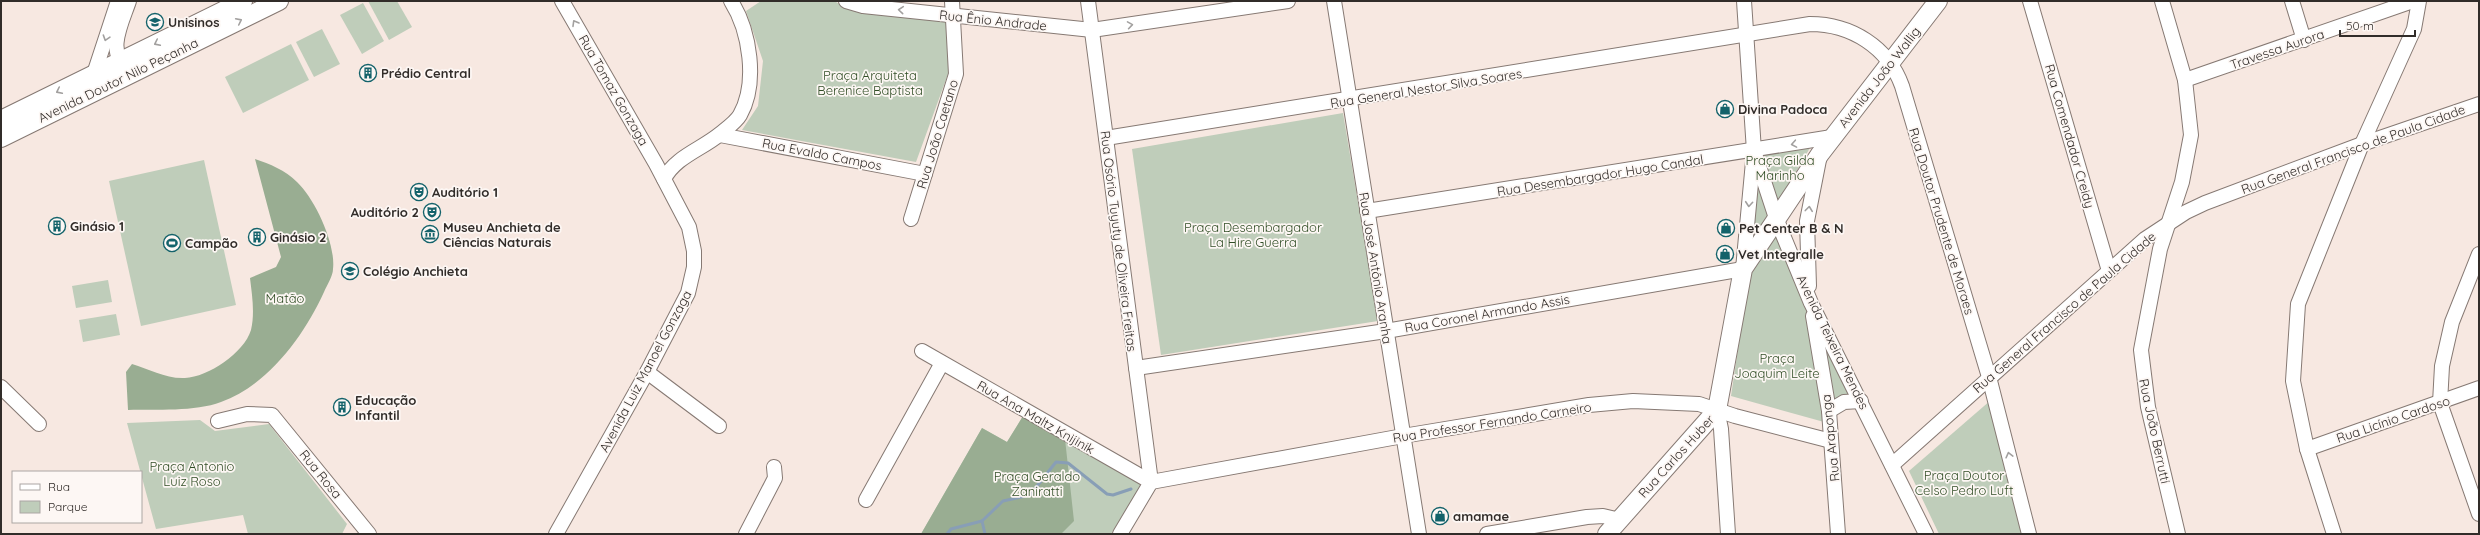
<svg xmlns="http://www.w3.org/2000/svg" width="2480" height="535" font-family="Quicksand,sans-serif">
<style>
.green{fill:#bfcdba}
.forest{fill:#99ad92}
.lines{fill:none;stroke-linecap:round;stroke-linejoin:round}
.stream{stroke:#889eb6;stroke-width:3}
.minor-casing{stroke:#867973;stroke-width:16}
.major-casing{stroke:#867973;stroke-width:20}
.minor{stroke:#fff;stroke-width:14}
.major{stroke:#fff;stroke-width:18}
.oneway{stroke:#a2a09f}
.labels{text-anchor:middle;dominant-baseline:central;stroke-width:3.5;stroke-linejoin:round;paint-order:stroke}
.street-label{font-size:13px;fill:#312c29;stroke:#fdf7f4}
.poi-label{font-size:13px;font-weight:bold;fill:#312c29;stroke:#fdf7f4;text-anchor:start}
.park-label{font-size:13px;fill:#314e26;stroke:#fdf7f4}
</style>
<rect width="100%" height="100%" fill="#f7e8e1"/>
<!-- green -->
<g class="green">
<path d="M 368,1 L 397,1 L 412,27 L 389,40 Z"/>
<path d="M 761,1 L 834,1 L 856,12 L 949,20 L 948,74 L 916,162 L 742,130 L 758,106 L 763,61 L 746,11 Z"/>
<path d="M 363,3 L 384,41 L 362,54 L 340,15 Z"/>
<path d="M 322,29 L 340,64 L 314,77 L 296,42 Z"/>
<path d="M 291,44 L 309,80 L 243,113 L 225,77 Z"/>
<path d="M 1343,113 L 1378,321 L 1161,355 L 1132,149 Z"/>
<path d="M 1811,146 L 1775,209 L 1761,154 Z"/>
<path d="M 204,160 L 236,305 L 141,326 L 109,181 Z"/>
<path d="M 1755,165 L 1772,217 L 1747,256 Z"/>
<path d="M 1775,231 L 1811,313 L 1824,422 L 1731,396 L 1749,275 Z"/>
<path d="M 108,280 L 112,302 L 76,308 L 72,286 Z"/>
<path d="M 116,314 L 120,335 L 83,342 L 79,320 Z"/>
<path d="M 1824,345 L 1849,395 L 1830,404 Z"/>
<path d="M 1991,400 L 2022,534 L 1939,534 L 1909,471 Z"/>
<path d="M 1023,416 L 1143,482 L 1111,534 L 921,534 L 982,428 L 1007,442 Z"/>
<path d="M 200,420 L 215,431 L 269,424 L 347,524 L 342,534 L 248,534 L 243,515 L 156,529 L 127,423 Z"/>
</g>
<!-- forest -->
<g class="forest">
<path d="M 255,159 C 270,164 285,170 297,182 C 315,199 336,244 333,269 C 333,276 327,285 324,292 C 304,336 268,385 221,402 C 195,412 156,409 128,410 L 126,372 L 132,364 C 149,369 166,379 185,378 C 208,377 244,353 251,330 C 255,313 252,295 250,278 L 276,267 L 281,257 Z"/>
<path d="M 1023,416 L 1065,439 L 1074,521 L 1061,534 L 921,534 L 982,428 L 1007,442 Z"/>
</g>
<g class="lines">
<!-- stream -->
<g class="stream">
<path d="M 947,534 L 951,529 L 982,521"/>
<path d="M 985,534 L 982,521 L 1003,501 L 1030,495 L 1056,462 L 1068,463 L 1107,494 L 1113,495 L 1131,489"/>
</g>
<!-- minor casing -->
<g class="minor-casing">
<g id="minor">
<path d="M 846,1 L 863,6 L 1092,30 L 1288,1"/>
<path d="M 1088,1 L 1151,482"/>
<path d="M 1334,1 L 1419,534"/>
<path d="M 1744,1 L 1754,151 L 1776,218 L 1811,303 L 1926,534"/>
<path d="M 2030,1 L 2109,271"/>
<path d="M 2162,1 L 2185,80 L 2191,135 L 2182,182 L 2160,249 L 2141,350 L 2148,407 L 2178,534"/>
<path d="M 2292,1 L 2304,40"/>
<path d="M 129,67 C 104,55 123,20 129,1"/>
<path d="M 94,74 L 118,1"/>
<path d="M 2185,80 L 2413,1"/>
<path d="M 720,135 L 925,174"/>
<path d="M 1106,138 L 1810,24 C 1851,24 1888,47 1902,86 L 1989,377 L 2029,534"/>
<path d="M 664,179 C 675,157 702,149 720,134 C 726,129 736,122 740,115 C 758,83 750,31 731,1"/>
<path d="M 1367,211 L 1832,137"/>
<path d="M 911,219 L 956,74 L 952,1"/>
<path d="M 2479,254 L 2452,322 L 2442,366 L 2440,403 L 2479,514"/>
<path d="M 1809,286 L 1807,221 L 1819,160"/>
<path d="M 1813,316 L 1829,411 L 1838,534"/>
<path d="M 922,351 L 1151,482"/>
<path d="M 1136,368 L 1386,331 L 1743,269 L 1754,151"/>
<path d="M 647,372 L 719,426"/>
<path d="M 1,387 L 39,424"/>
<path d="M 1717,410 L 1721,429 L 1728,534"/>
<path d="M 1829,411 L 1844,402 L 1861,401"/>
<path d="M 218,421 L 247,414 L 272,415 L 369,534"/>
<path d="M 2307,449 L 2479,388"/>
<path d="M 1892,465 L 2145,239 L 2186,212 L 2205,203 L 2362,144 L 2479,104"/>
<path d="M 1151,482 L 1403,436 L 1589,405 L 1633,401 L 1699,404 L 1735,416 L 1831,441"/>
<path d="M 866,500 L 942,363"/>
<path d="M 556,534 L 647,372 L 688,293 L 694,267 L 694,251 L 689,227 L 656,164 L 562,1"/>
<path d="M 746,534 L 775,478 L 774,467"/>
<path d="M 1120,534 L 1151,482"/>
<path d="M 1487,534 L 1587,517 L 1603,516 L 1620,520"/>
<path d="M 2334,534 L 2307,449 L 2293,381 L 2298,304 L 2362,144 L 2414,29 L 2419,1"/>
</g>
</g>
<!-- major casing -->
<g class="major-casing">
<g id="major">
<path d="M 1,120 L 243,1"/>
<path d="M 1,138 L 279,1"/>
<path d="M 1607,534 L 1717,410 L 1743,269 L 1820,154 L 1938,1"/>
</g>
</g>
<!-- minor -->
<use href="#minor" class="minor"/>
<!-- major -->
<use href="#major" class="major"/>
</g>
<!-- one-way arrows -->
<defs><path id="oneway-chevron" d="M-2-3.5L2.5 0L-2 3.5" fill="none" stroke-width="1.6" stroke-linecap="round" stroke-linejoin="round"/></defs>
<g class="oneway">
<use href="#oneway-chevron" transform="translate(901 10) rotate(-175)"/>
<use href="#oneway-chevron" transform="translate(239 21) rotate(-26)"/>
<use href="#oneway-chevron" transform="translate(575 23) rotate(-120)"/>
<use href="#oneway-chevron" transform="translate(1130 25) rotate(-9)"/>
<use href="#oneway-chevron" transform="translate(106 38) rotate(108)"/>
<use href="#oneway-chevron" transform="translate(157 43) rotate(154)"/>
<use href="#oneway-chevron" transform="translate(59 91) rotate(154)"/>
<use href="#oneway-chevron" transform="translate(1794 144) rotate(170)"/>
<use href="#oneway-chevron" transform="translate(1749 204) rotate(95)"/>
<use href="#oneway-chevron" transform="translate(1809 209) rotate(-83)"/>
<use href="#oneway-chevron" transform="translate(2009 455) rotate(-104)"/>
</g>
<!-- icons -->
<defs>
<g id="university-ring" transform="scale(0.9)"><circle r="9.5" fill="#fdf7f4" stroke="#13626a" stroke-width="1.5"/><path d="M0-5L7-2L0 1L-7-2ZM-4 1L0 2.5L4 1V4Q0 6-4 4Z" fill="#13626a"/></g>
<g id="building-ring" transform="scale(0.9)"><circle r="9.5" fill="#fdf7f4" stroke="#13626a" stroke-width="1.5"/><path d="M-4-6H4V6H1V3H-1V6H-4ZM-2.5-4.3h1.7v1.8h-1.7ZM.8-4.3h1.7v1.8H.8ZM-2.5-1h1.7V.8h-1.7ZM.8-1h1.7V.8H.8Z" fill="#13626a"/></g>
<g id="shop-ring" transform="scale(0.9)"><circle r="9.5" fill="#fdf7f4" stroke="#13626a" stroke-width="1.5"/><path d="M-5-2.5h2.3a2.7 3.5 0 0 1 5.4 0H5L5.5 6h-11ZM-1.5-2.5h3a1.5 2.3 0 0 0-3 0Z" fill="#13626a"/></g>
<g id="theatre-ring" transform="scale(0.9)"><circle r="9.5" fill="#fdf7f4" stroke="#13626a" stroke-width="1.5"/><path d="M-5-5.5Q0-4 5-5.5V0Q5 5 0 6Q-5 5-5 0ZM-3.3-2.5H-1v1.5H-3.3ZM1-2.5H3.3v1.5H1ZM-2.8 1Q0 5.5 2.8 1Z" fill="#13626a"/></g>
<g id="museum-ring" transform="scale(0.9)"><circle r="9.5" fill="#fdf7f4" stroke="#13626a" stroke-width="1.5"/><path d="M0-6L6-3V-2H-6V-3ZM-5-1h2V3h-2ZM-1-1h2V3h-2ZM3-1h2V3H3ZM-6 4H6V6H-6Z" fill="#13626a"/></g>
<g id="stadium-ring" transform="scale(0.9)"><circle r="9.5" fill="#fdf7f4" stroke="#13626a" stroke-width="1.5"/><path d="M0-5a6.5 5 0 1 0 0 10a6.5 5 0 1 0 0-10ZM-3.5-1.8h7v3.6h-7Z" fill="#13626a"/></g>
<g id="school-ring" transform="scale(0.9)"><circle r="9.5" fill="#fdf7f4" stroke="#13626a" stroke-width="1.5"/><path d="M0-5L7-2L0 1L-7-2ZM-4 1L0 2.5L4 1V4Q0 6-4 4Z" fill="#13626a"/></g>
</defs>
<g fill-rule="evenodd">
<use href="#university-ring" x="155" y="22"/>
<use href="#building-ring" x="368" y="73"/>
<use href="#shop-ring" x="1725" y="109"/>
<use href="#theatre-ring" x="419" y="192"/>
<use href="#theatre-ring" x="432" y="212"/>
<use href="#building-ring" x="57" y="226"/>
<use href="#shop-ring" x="1726" y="228"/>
<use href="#museum-ring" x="430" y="234"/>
<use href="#building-ring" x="257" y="237"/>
<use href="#stadium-ring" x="172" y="243"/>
<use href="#shop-ring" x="1725" y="254"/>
<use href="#school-ring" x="350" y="271"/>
<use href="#building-ring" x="342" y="407"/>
<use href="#shop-ring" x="1440" y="516"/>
</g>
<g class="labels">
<!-- street labels -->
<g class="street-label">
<text transform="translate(993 20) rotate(6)">Rua Ênio Andrade</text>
<text transform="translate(2277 49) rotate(-19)">Travessa Aurora</text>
<text transform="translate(1879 77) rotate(-52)">Avenida João Wallig</text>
<text transform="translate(118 80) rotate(-26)">Avenida Doutor Nilo Peçanha</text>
<text transform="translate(1426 88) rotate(-9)">Rua General Nestor Silva Soares</text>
<text transform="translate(614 90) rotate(60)">Rua Tomaz Gonzaga</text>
<text transform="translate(937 134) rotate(-73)">Rua João Caetano</text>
<text transform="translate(2070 136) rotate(74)">Rua Comendador Creidy</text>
<text transform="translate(2353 149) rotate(-20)">Rua General Francisco de Paula Cidade</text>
<text transform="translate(822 154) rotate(11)">Rua Evaldo Campos</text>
<text transform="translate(1600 175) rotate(-9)">Rua Desembargador Hugo Candal</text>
<text transform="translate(1942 221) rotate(73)">Rua Doutor Prudente de Moraes</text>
<text transform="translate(1119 241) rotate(83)">Rua Osório Tuyuty de Oliveira Freitas</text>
<text transform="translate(1376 268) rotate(81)">Rua José Antônio Aranha</text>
<text transform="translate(2064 312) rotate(-41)">Rua General Francisco de Paula Cidade</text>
<text transform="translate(1487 313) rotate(-10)">Rua Coronel Armando Assis</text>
<text transform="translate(1833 342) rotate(64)">Avenida Teixeira Mendes</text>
<text transform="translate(645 371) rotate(-62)">Avenida Luiz Manoel Gonzaga</text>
<text transform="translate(1036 417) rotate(30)">Rua Ana Maltz Knijinik</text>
<text transform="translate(2393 419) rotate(-19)">Rua Licínio Cardoso</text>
<text transform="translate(1492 422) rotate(-9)">Rua Professor Fernando Carneiro</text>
<text transform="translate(2155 431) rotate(78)">Rua João Berrutti</text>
<text transform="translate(1830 438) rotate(-96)">Rua Araponga</text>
<text transform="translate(1676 456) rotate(-48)">Rua Carlos Huber</text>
<text transform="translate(321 474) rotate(51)">Rua Rosa</text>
</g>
<!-- poi labels -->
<g class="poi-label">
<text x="168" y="22">Unisinos</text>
<text x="381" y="73">Prédio Central</text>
<text x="1738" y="109">Divina Padoca</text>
<text x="432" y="192">Auditório 1</text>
<text x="419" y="212" text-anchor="end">Auditório 2</text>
<text x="70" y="226">Ginásio 1</text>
<text x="443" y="227">Museu Anchieta de<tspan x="443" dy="15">Ciências Naturais</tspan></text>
<text x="1739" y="228">Pet Center B &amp; N</text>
<text x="270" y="237">Ginásio 2</text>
<text x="185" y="243">Campão</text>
<text x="1738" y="254">Vet Integralle</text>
<text x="363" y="271">Colégio Anchieta</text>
<text x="355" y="400">Educação<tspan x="355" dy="15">Infantil</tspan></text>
<text x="1453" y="516">amamae</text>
</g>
<!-- park labels -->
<g class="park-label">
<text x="870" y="75">Praça Arquiteta<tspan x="870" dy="15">Berenice Baptista</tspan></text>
<text x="1780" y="160">Praça Gilda<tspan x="1780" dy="15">Marinho</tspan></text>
<text x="1253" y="227">Praça Desembargador<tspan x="1253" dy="15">La Hire Guerra</tspan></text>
<text x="285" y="298">Matão</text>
<text x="1777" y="358">Praça<tspan x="1777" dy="15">Joaquim Leite</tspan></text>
<text x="192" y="466">Praça Antonio<tspan x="192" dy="15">Luiz Roso</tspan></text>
<text x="1964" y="475">Praça Doutor<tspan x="1964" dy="15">Celso Pedro Luft</tspan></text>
<text x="1037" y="476">Praça Geraldo<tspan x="1037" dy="15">Zaniratti</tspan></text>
</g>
</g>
<!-- border -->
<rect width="2480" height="535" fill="none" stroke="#312c29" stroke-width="4"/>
<!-- legend -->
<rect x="12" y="471" width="130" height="52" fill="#fdf7f4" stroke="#aba6a3"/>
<rect x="20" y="484" width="20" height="6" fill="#ffffff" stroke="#aba6a3"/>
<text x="48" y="491" font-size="12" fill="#312c29">Rua</text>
<rect x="20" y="501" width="20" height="12" fill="#bfcdba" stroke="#aba6a3"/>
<text x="48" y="511" font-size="12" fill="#312c29">Parque</text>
<!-- scale -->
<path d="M2340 30v6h75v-6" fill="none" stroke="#312c29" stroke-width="2"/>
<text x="2346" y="30" font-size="12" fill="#312c29" stroke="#fdf7f4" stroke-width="3" paint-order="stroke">50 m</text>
</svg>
